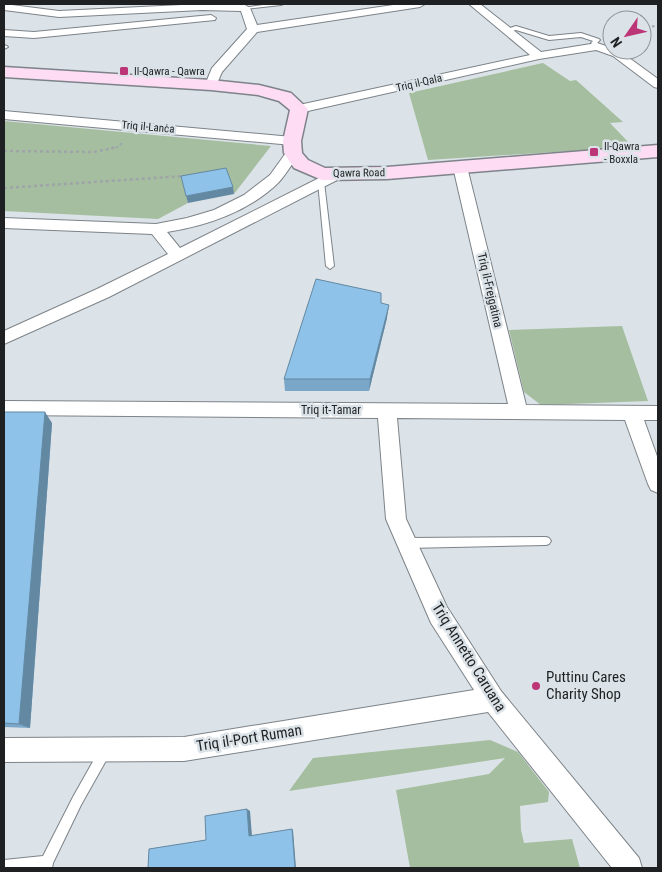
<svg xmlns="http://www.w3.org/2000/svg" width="662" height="872" font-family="'Roboto Condensed',sans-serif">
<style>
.green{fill:#a5be9f}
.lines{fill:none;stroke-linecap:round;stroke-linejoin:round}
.lane-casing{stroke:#7d8388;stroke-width:2}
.street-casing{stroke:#7d8388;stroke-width:2}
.secondary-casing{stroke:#7d8388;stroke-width:3}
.path-far1{stroke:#9ea4a8;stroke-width:2;stroke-dasharray:2.5 2.5;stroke-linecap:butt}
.path{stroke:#9ea4a8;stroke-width:2.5;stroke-dasharray:3 3;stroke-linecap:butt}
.lane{fill:#fff;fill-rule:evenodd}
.street{fill:#fff;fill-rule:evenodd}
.secondary{fill:#fddcf4;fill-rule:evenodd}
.wall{fill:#7aa7c8}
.shaded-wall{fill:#6388a2}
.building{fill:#8ec2e8;stroke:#6388a2}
.poi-dot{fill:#bc3577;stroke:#dbe3e8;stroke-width:2}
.labels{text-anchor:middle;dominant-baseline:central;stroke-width:5;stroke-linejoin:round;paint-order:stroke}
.far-poi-label{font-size:11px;fill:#1e2022;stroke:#dbe3e8;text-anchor:start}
.far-street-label{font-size:11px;fill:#1e2022;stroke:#dbe3e8}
.street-label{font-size:12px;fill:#1e2022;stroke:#dbe3e8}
.near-street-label{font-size:15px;fill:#1e2022;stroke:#dbe3e8}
.near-poi-label{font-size:15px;fill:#1e2022;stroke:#dbe3e8;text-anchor:start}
</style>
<rect width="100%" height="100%" fill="#dbe3e8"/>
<!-- green -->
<g class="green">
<path d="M 543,63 L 570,81 L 576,80 L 623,122 L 610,123 L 633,147 L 428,160 L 409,93 Z"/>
<path d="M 4,121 L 271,146 L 234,194 L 227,175 L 183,183 L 188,203 L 158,219 L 4,211 Z"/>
<path d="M 622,326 L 648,401 L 541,405 L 524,392 L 509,330 Z"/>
<path d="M 490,740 L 518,752 L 549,792 L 548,802 L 520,806 L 521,830 L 524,843 L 572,839 L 580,868 L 410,868 L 396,790 L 489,774 L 505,758 L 289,791 L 313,758 Z"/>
</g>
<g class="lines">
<!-- lane casing -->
<g class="lane-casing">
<g id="lane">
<path d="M 270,4 L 283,4 L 281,5 L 245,9 L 243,8 Z"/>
<path d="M 516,26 L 549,36 L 581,33 L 599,39 L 600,40 L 597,43 L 600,46 L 595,47 L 591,43 L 593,41 L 581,37 L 549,40 L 516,30 L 507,32 L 504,30 Z"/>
<path d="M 4,45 L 7,46 L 8,47 L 4,49 Z"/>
<path d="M 321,180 L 324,182 L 334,266 L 330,269 L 326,266 L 318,182 Z"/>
<path d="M 546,537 L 549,538 L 551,541 L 549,544 L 546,545 L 407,548 L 404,546 L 402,543 L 404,540 L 407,538 Z"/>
<path d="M 104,747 L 108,749 L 110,753 L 108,757 L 81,805 L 53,863 L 52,868 L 4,868 L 4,860 L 43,856 L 73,797 L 100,749 Z"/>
</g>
</g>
<!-- street casing -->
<g class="street-casing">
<g id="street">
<path d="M 4,4 L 59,11 L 202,4 L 245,5 L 250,8 L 257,25 L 400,4 L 425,4 L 420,7 L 257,32 L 222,72 L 215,88 L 211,89 L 205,85 L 212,68 L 247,29 L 241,11 L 202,10 L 59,17 L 4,10 Z"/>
<path d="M 469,4 L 480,4 L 541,52 L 597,43 L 612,48 L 612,50 L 621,52 L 658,79 L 658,88 L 654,87 L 613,56 L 596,50 L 539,59 L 299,113 L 293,109 L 299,105 L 530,55 Z"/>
<path d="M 211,15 L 216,18 L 215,20 L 34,38 L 4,36 L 4,30 L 34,32 Z"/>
<path d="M 4,111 L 292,137 L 299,141 L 292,145 L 4,119 Z"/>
<path d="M 293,149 L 300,153 C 293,162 287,173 279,182 C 250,211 207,226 167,232 L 180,248 L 331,172 L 341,172 L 343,175 L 341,178 L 109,297 L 4,344 L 4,331 L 97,289 L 168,254 L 152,234 L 4,228 L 4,218 L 156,224 L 187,218 L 214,210 L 244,195 L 270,175 L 288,150 Z"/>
<path d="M 460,163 L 467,167 L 526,405 L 658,406 L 658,420 L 644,420 L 658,459 L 658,493 L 651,490 L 648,484 L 625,420 L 397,418 L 406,519 L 447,607 L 501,691 L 639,858 L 642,868 L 612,868 L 488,712 L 184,761 L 4,762 L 4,738 L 184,737 L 474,690 L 431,623 L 386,519 L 378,418 L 4,415 L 4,401 L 508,404 L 453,167 Z"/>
</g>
</g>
<!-- secondary casing -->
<g class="secondary-casing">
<path id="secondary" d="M 4,67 L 211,80 L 259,85 L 291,93 L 308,109 L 301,141 L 302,153 L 308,160 L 325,168 L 387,167 L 658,145 L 658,157 L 387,179 L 322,180 L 294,168 L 284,153 L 283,141 L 290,110 L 279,101 L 258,95 L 211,90 L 4,77 Z"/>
</g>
<!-- path-far1 -->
<g class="path-far1">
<path d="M 642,27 L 658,26"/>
<path d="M 111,148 L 118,147 L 123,142"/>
</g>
<!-- path -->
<g class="path">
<path d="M 4,151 L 94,152 L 117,147"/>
<path d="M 4,188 L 184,176"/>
</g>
<!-- lane -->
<use href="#lane" class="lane"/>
<!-- street -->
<use href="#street" class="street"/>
<!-- secondary -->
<use href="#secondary" class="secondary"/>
</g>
<!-- wall -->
<g class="wall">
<path d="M 381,303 L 387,318 L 369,391 L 285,391 L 284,379 Z"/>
<path d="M 4,412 L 52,423 L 30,728 L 4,727 Z"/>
</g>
<!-- shaded-wall -->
<g class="shaded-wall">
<path d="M 233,187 L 234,194 L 188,203 L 186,196 Z"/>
<path d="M 389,305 L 387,318 L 369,391 L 370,379 Z"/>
<path d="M 45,412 L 52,423 L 30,728 L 19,724 Z"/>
<path d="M 247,809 L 250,811 L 252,836 L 249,836 Z"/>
<path d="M 292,829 L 293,830 L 296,868 L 295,868 Z"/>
</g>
<!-- building -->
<g class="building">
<path d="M 226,168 L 233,187 L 186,196 L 181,176 Z"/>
<path d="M 316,279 L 381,293 L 381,303 L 389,305 L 370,379 L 284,379 Z"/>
<path d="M 4,412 L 45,412 L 19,724 L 4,723 Z"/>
<path d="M 247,809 L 249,836 L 292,829 L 295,868 L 148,868 L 149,849 L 206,840 L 205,816 Z"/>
</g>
<!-- markers -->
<g class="poi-dot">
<rect x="119" y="66" width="10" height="10" rx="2.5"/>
<rect x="589" y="147" width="10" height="10" rx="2.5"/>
<circle cx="536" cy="686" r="5"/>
</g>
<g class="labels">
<!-- far-poi labels -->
<g class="far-poi-label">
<text x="134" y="71">Il-Qawra - Qawra</text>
<text x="604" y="146">Il-Qawra<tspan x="604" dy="13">- Boxxla</tspan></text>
</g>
<!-- far-street labels -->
<g class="far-street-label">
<text transform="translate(419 83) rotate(-13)">Triq il-Qala</text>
<text transform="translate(148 127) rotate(5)">Triq il-Lanċa</text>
<text transform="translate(359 173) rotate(-1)">Qawra Road</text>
</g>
<!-- street labels -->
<g class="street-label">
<text transform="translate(490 290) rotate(77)">Triq il-Frejgatina</text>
<text x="331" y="410">Triq it-Tamar</text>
</g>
<!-- near-street labels -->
<g class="near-street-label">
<text transform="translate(469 657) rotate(58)">Triq Annetto Caruana</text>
<text transform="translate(249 738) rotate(-9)">Triq il-Port Ruman</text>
</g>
<!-- near-poi labels -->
<g class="near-poi-label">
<text x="546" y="677">Puttinu Cares<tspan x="546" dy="17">Charity Shop</tspan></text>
</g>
</g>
<!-- border -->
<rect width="662" height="872" fill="none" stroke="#1e2022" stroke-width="10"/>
<!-- north arrow -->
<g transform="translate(627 35) rotate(236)"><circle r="24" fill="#dbe3e8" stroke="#8f9599"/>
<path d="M0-4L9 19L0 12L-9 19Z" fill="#bc3577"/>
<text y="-8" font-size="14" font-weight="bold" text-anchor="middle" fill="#1e2022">N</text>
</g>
</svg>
